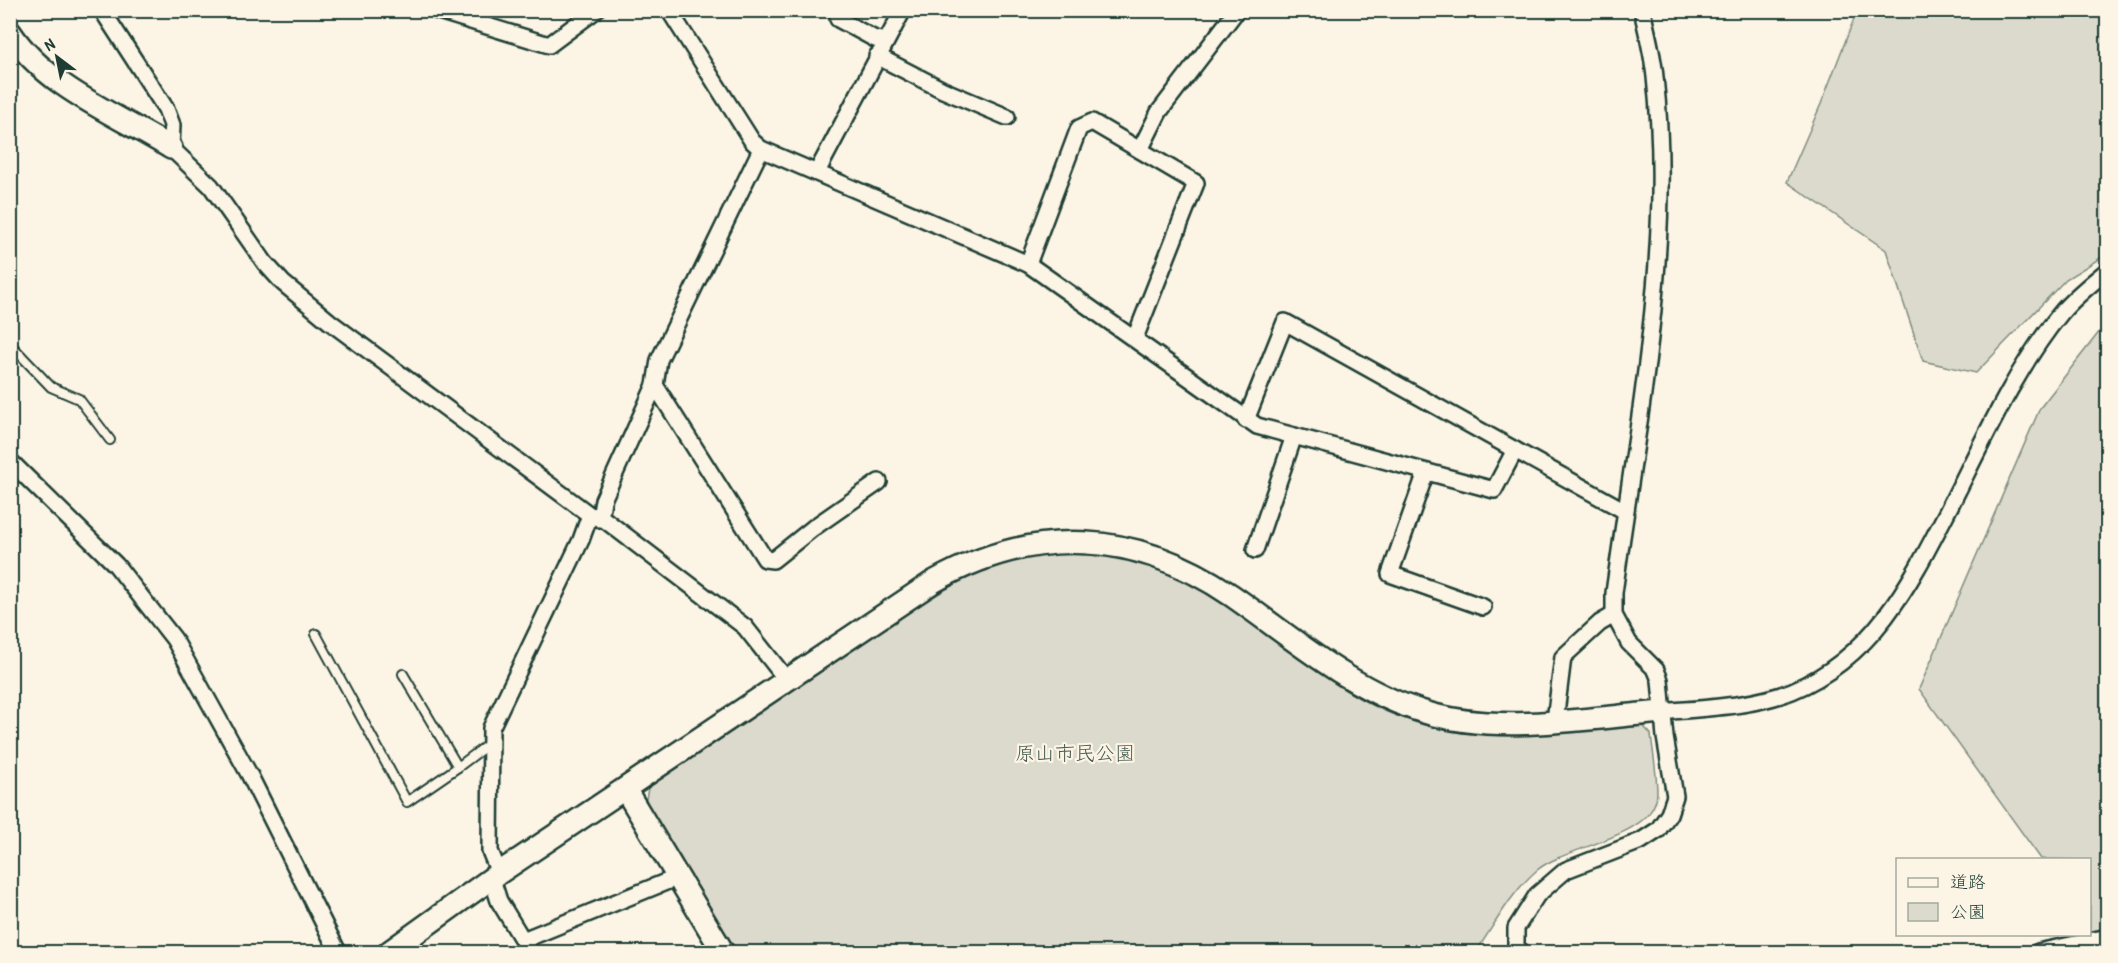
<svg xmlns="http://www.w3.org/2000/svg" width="2118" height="963" font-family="'Patrick Hand','Klee One',sans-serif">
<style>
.green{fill:#dcdacc;stroke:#7e8c80;stroke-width:1.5}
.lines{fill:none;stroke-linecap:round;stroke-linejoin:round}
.lane-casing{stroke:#1f3d34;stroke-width:12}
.street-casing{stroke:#1f3d34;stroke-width:20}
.secondary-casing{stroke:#1f3d34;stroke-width:26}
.lane{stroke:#fcf5e5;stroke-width:8}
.street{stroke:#fcf5e5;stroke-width:15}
.secondary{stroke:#fcf5e5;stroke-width:21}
.labels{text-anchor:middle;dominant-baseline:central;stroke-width:4.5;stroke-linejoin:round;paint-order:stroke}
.park-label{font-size:20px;fill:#455c52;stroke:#fcf5e5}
</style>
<rect width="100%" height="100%" fill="#fcf5e5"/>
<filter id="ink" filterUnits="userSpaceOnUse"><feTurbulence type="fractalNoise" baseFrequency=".0167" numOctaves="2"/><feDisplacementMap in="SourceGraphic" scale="12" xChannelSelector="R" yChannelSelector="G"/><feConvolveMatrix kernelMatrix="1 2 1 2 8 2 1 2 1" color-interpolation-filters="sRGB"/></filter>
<g filter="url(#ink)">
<!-- green -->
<g class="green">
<path d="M 1857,11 L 2107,11 L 2107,254 L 2066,279 L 1976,373 L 1923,361 L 1886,250 L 1787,182 L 1821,104 Z"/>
<path d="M 2107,322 L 2107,952 L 2084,952 L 2078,935 L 2090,934 L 2090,860 L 2041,859 L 1919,689 L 2040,408 Z"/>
<path d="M 1081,550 C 1116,557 1150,563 1181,579 C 1252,615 1314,680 1387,712 C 1467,745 1560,731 1643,726 L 1651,734 C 1653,753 1657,774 1657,793 C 1655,839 1565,845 1536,871 C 1511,893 1494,925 1476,952 L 736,952 L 649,809 L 646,799 L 648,788 L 926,601 L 970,575 L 1004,563 L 1027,557 Z"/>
</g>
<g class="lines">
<!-- lane casing -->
<g class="lane-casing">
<g id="lane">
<path d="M 10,344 L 51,387 L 79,399 L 110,440"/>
<path d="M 316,634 L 407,802 L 458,767"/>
<path d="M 403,674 L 458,767 L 490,743"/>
</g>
</g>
<!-- street casing -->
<g class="street-casing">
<g id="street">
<path d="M 102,10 L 166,109 L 172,125 L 171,148 L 211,186 L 265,263 L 283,283 L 330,322 L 590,515 L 605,520 L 745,627 L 786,679"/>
<path d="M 435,10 L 549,45 L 596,10"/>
<path d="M 669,10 L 752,141 L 761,149 L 1028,264 L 1257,426 L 1494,490 L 1515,450 L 1625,511"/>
<path d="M 838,19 L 875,39 L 886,41"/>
<path d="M 877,56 L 943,90 L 1007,117"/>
<path d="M 1140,150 L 1159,112 L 1237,10"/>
<path d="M 817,172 L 903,10"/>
<path d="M 1028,264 L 1079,128 L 1092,122 L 1196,183 L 1135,338"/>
<path d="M 655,385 L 765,559 L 773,560 L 813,528 L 879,482"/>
<path d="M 1246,420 L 1285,322 L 1515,450"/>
<path d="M 10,461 L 116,565 L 174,639 L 249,774 L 338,952"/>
<path d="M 1426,472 L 1390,574 L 1483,607"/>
<path d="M 600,519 L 603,500 L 655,385 L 659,360 L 761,149"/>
<path d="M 1255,550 L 1294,436"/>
<path d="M 1662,712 C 1705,708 1752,707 1792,691 C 1872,658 1909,586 1946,514 C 1980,448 2014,370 2061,313 C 2074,297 2091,284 2108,270"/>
<path d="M 1555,721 L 1563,657 L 1600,623 L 1614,615"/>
<path d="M 499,873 L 490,851 L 491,728 L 581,540 L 590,515"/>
<path d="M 492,879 L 499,901 L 530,952"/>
<path d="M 523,940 L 678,877"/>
<path d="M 1522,952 L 1516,948 L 1516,928 L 1537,895 L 1566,870 L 1641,841 L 1658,830 L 1669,814 L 1675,796 L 1665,737 L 1660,680 L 1656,670 L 1629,643 L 1614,615 L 1614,593 C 1637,425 1674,247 1655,77 C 1653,55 1647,33 1642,10"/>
<path d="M 2038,952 L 2108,937"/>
</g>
</g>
<!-- secondary casing -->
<g class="secondary-casing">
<g id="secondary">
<path d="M 10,32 C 47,88 116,114 171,148"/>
<path d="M 625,789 L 723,952"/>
<path d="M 389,952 L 499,873 L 933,582 C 1034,525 1135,530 1231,595 C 1292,637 1351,690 1424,712 C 1495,735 1588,718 1662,712"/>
</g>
</g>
<!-- lane -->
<use href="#lane" class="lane"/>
<!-- street -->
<use href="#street" class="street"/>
<!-- secondary -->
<use href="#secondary" class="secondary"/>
</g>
</g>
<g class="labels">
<!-- park labels -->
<g class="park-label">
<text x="1075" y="752">原山市民公園</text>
</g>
</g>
<!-- margin -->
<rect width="2118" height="963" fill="none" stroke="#fcf5e5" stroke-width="36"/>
<rect x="18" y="18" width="2082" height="927" fill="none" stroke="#1f3d34" stroke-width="2" filter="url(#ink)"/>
<!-- legend -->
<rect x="1896" y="858" width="195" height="78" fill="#fcf5e5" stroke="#a4ab9e" stroke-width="1.5"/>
<rect x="1908" y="878" width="30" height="9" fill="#fcf5e5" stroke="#a4ab9e" stroke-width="1.5"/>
<text x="1950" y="888" font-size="18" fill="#1f3d34">道路</text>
<rect x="1908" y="903" width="30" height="18" fill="#dcdacc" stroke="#a4ab9e" stroke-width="1.5"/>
<text x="1950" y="918" font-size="18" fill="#1f3d34">公園</text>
<!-- north arrow -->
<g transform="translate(57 57) rotate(328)" stroke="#fcf5e5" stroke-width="4.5" paint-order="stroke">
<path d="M0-4.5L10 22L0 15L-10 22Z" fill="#1f3d34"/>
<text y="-9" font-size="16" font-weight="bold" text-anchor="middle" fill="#1f3d34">N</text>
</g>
</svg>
